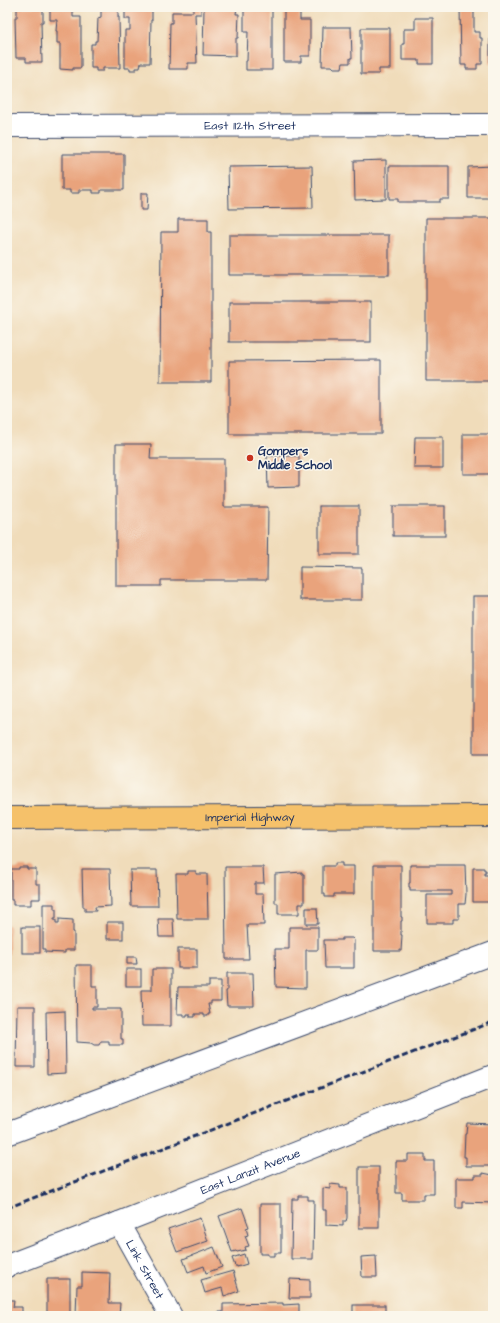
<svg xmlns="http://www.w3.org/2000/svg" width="500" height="1323" font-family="'Architects Daughter',sans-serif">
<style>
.building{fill:#e9a37b}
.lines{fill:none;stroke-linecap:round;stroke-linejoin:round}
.minor-casing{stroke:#3b496c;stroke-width:24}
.major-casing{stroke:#3b496c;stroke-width:24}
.minor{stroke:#fff;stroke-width:22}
.major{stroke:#f5c16b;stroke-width:22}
.rail{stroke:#1b2f5e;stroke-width:3;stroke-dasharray:6 3;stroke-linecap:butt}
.poi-dot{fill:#c8321e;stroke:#fbf7ec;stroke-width:1.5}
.labels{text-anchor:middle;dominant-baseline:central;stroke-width:3;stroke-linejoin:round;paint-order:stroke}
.street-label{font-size:12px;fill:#1b2f5e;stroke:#fbf7ec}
.poi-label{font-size:12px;font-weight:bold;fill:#1b2f5e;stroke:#fbf7ec;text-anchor:start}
</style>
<rect width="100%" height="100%" fill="#fbf7ec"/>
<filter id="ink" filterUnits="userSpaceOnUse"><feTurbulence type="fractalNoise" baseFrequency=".025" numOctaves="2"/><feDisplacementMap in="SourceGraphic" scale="8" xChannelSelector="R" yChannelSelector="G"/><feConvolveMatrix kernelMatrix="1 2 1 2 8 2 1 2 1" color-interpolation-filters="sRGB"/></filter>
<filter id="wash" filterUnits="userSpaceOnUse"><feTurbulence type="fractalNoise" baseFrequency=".012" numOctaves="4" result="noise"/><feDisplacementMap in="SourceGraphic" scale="16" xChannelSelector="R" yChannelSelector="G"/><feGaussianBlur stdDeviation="0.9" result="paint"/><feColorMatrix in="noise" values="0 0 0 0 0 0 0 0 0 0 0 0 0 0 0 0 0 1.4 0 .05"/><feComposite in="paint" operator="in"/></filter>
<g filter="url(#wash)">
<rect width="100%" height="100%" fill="#f0dcba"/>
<g id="blocks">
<!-- building -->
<g class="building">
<path d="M 17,7 L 43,7 L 43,22 L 41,22 L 42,62 L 26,62 L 26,58 L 16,58 L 15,17 L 17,17 Z"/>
<path d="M 50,7 L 73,7 L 73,17 L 81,17 L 81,68 L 73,68 L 73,70 L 60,69 L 60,43 L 57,43 L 57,31 L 56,31 L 57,20 L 50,20 Z"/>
<path d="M 101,7 L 118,7 L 118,17 L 119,17 L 120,68 L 103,68 L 103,71 L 96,71 L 96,68 L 91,68 L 91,44 L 95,44 L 95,41 L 97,41 L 98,18 L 101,17 Z"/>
<path d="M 125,7 L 152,7 L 152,20 L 151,20 L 150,63 L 141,63 L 140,68 L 136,68 L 136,70 L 130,70 L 130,68 L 125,68 L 125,30 L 130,30 L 130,19 L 125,19 Z"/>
<path d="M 193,7 L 201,7 L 201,14 L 195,14 L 197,63 L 188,63 L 188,69 L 169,69 L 170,23 L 172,23 L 172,12 L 193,12 Z"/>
<path d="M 204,7 L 237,7 L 236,14 L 239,14 L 238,38 L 236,38 L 236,56 L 203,55 Z"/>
<path d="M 284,7 L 300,7 L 300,20 L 310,20 L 310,56 L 301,56 L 301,62 L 284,62 Z"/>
<path d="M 460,7 L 474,7 L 474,32 L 480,32 L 480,38 L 482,38 L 482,64 L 477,64 L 477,69 L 466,69 L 466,65 L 461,65 Z"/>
<rect x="487" y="7" width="6" height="3"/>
<path d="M 244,8 L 272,8 L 272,70 L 246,70 L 246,61 L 247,61 L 248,32 L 244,32 Z"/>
<path d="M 415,18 L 433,18 L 433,64 L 419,64 L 419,60 L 402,60 L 402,44 L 404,44 L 404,29 L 415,29 Z"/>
<path d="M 323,27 L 351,27 L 352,58 L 350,58 L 350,63 L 343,63 L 342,68 L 334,68 L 332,66 L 322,66 Z"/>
<path d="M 492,27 L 493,27 L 493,64 L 490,64 L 490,39 L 491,39 Z"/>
<path d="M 361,28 L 390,28 L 390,69 L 379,69 L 379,74 L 361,74 Z"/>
<path d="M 62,154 L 124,154 L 124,190 L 101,190 L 101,193 L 93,193 L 93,190 L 79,190 L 79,193 L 70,193 L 70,190 L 62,190 Z"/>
<path d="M 386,160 L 386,199 L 355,200 L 354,161 Z"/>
<path d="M 312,166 L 313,208 L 229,209 L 228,167 Z"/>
<path d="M 389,166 L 449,166 L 449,199 L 440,199 L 440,202 L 398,202 L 398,199 L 389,199 Z"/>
<path d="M 493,166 L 493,198 L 468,198 L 468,167 Z"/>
<path d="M 141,193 L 148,193 L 147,210 L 141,210 Z"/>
<path d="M 426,218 L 492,218 L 493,381 L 426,381 Z"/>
<path d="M 178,219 L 208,219 L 208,232 L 211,232 L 211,382 L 160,382 L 161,232 L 178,232 Z"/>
<rect x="229" y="235" width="160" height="40"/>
<rect x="229" y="302" width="142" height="40"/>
<path d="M 381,360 L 381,434 L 229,434 L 229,361 Z"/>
<rect x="463" y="434" width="30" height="40"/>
<path d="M 415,437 L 443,437 L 443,468 L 414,468 Z"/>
<path d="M 116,444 L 151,444 L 150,459 L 224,459 L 224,507 L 268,507 L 267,580 L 161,580 L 161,586 L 116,586 Z"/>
<path d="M 267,456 L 299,456 L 299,487 L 268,488 Z"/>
<rect x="319" y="506" width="40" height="48"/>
<rect x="393" y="506" width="52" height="30"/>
<path d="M 300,567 L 362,568 L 362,600 L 300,600 Z"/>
<rect x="473" y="596" width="20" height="158"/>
<path d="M 335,863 L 342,863 L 342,866 L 354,866 L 354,894 L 334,894 L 334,897 L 325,897 L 325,894 L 323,894 L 323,866 L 335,866 Z"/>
<path d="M 374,865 L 401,865 L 401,917 L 402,917 L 402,921 L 401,921 L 401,935 L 402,935 L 401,951 L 374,951 Z"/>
<path d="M 410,865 L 465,865 L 466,894 L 465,904 L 459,904 L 459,919 L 453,919 L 453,923 L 427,923 L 427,895 L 451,895 L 451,891 L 410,891 L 410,887 L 409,887 L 409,883 L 410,883 Z"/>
<path d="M 19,867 L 27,867 L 27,869 L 36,869 L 36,884 L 40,884 L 40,899 L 31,899 L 31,905 L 13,905 L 13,900 L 11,900 L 11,869 L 19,869 Z"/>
<path d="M 225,867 L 263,867 L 264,883 L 255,883 L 255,894 L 263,894 L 264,925 L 247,925 L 249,959 L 226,959 Z"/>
<path d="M 473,868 L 484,868 L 484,870 L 486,870 L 486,873 L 484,873 L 484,875 L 493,875 L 493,902 L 473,902 Z"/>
<path d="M 82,869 L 110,869 L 111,906 L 95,907 L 96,911 L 85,911 L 85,907 L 83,907 Z"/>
<path d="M 130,870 L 157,870 L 158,906 L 131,906 Z"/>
<path d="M 188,871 L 196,871 L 196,874 L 207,874 L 208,919 L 177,919 L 176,874 L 188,874 Z"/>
<path d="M 302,872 L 302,874 L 304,874 L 304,904 L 299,904 L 299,914 L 278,914 L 278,903 L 275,903 L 275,874 Z"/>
<path d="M 43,904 L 54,904 L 54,909 L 56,909 L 56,918 L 54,918 L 54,920 L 56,920 L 56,923 L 59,923 L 59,919 L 73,920 L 73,932 L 74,932 L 74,950 L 65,950 L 65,953 L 45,952 L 45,949 L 43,949 Z"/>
<path d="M 306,908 L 317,908 L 318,924 L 306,924 Z"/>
<path d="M 158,919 L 173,919 L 174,937 L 159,937 Z"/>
<rect x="107" y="922" width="16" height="17"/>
<rect x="7" y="925" width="2" height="29"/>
<rect x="22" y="927" width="18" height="26"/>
<path d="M 289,927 L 318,927 L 318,950 L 306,950 L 306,988 L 276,987 L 275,949 L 289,949 Z"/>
<path d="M 342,938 L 352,938 L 354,940 L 354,968 L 325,968 L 324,940 L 342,940 Z"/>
<rect x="178" y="949" width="19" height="19"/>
<path d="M 127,957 L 136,957 L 137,964 L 127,964 Z"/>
<path d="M 76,965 L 92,965 L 92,986 L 97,986 L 97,1007 L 92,1007 L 92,1009 L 121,1009 L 121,1039 L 123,1039 L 123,1045 L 109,1045 L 109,1041 L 101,1041 L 99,1045 L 94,1045 L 91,1043 L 77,1042 Z"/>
<rect x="126" y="969" width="15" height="17"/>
<path d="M 152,969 L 171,969 L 171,1026 L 142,1026 L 141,990 L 152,990 Z"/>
<path d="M 227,973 L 253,973 L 254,1006 L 227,1006 L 226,991 L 227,991 Z"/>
<path d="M 209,981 L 221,981 L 221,1001 L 211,1001 L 211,1004 L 208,1004 L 210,1014 L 208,1014 L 208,1016 L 204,1016 L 204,1014 L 195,1014 L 195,1017 L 190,1017 L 190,1014 L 187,1014 L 187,1016 L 183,1016 L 183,1014 L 177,1014 L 178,987 L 209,987 Z"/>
<path d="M 17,1006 L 35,1006 L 35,1067 L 16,1067 Z"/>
<path d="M 65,1011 L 66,1073 L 47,1074 L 46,1012 Z"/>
<path d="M 467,1123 L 493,1124 L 492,1166 L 466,1166 L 466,1157 L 464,1157 L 465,1134 L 466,1134 Z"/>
<path d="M 408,1154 L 425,1154 L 425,1161 L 434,1161 L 434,1194 L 424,1194 L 424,1200 L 402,1200 L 402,1193 L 396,1193 L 396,1161 L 408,1161 Z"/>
<rect x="359" y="1167" width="20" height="61"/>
<path d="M 483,1173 L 493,1175 L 493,1203 L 463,1202 L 463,1208 L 456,1208 L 456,1178 L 475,1178 L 475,1175 L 483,1175 Z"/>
<path d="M 330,1184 L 340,1185 L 340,1188 L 347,1188 L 347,1218 L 346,1221 L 343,1221 L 343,1226 L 326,1225 L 326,1210 L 323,1210 L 323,1188 L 330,1189 Z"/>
<path d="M 298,1196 L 308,1196 L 308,1200 L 314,1200 L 313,1259 L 291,1259 L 292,1199 L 298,1199 Z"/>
<path d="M 260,1204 L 281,1204 L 281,1253 L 274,1253 L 274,1256 L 268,1256 L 268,1254 L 260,1254 Z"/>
<path d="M 242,1208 L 249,1227 L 246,1228 L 248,1235 L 245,1236 L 249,1246 L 245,1247 L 246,1250 L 237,1252 L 236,1251 L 232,1252 L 219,1216 Z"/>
<path d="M 200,1218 L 208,1241 L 177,1252 L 168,1229 Z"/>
<path d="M 214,1247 L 222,1267 L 206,1273 L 204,1266 L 188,1272 L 183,1259 Z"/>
<path d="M 244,1254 L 247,1264 L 237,1267 L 237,1266 L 235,1266 L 232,1258 Z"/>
<path d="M 376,1256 L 377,1277 L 362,1277 L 361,1257 Z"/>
<path d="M 233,1271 L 239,1291 L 224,1296 L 222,1288 L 205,1293 L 201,1280 Z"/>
<path d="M 82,1272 L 110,1273 L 109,1303 L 120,1303 L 119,1316 L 76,1316 L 77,1286 L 82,1286 Z"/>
<rect x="47" y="1279" width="23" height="37"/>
<path d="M 290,1279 L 310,1280 L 310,1298 L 289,1298 Z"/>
<path d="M 7,1300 L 14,1300 L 13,1307 L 22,1307 L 22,1316 L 7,1316 Z"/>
<path d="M 283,1303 L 283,1305 L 299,1304 L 299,1316 L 218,1316 L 218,1312 L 223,1312 L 223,1304 Z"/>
<rect x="353" y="1305" width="32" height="11"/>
</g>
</g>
</g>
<g filter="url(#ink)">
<use href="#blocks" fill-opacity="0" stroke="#3b496c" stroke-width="1"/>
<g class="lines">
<!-- minor casing -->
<g class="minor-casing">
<g id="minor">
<path id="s1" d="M 7,126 L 493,125"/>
<path d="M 7,1134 L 493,953"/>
<path id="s2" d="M 119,1223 L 171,1316"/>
<path id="s3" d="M 7,1266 L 119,1223 L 493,1076"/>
</g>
</g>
<!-- major casing -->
<g class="major-casing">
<g id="major">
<path id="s4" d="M 7,818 L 493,816"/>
</g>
</g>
<!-- minor -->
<use href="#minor" class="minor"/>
<!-- major -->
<use href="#major" class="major"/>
<!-- rail -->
<path class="rail" d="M 7,1208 L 493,1022"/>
</g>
</g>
<!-- markers -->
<circle class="poi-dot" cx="250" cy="458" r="4"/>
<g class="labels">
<!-- street labels -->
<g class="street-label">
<text stroke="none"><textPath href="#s1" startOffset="243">East 112th Street</textPath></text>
<text stroke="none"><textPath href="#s4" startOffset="243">Imperial Highway</textPath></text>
<text stroke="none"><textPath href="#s3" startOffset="261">East Lanzit Avenue</textPath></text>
<text stroke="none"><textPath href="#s2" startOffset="53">Link Street</textPath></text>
</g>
<!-- poi labels -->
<g class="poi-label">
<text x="258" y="451">Gompers<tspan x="258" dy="14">Middle School</tspan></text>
</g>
</g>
<!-- margin -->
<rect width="500" height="1323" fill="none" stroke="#fbf7ec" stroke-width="24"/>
</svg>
